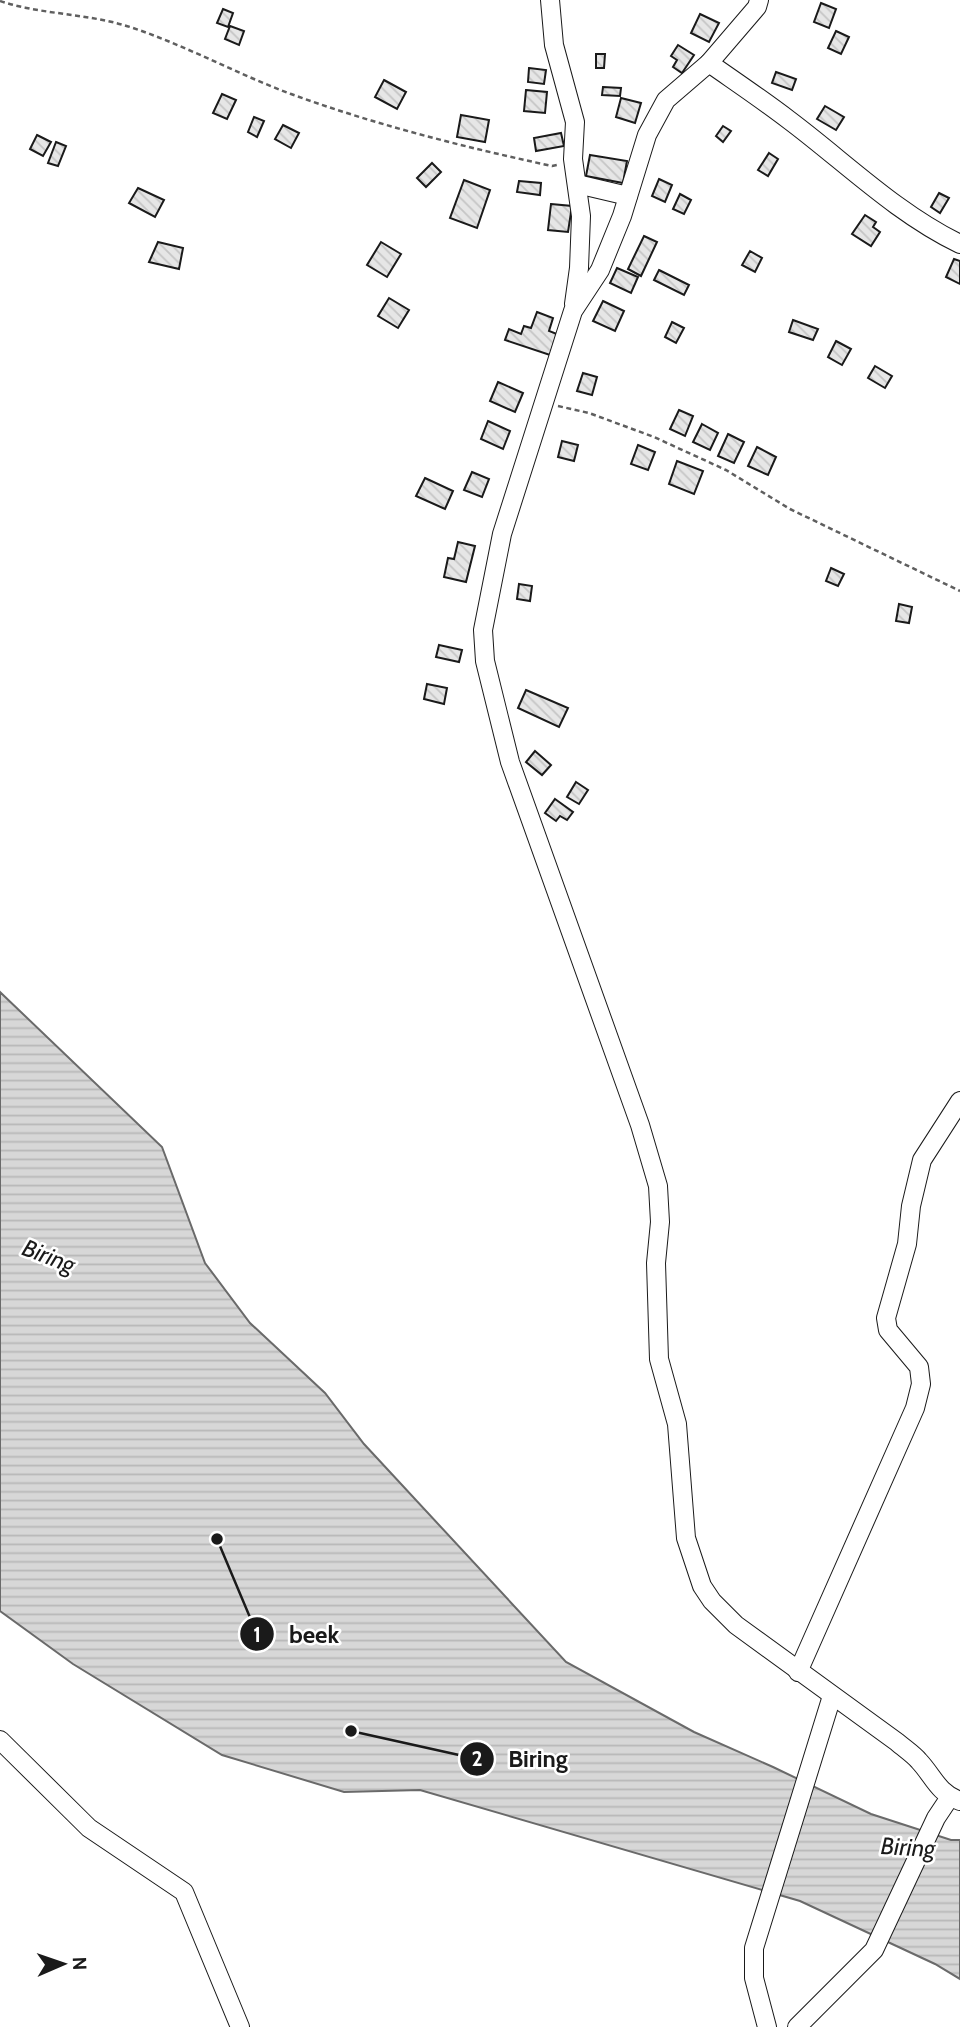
<svg xmlns="http://www.w3.org/2000/svg" width="960" height="2027" font-family="Cabin,sans-serif">
<style>
.water{fill:url(#water-rules);stroke:#6a6a6a;stroke-width:2}
.building{fill:url(#building-back-hatch);stroke:#1a1a1a;stroke-width:2}
.lines{fill:none;stroke-linecap:round;stroke-linejoin:round}
.minor-casing{stroke:#1a1a1a;stroke-width:20}
.path{stroke:#5f5f5f;stroke-width:2.5;stroke-dasharray:5 3.5;stroke-linecap:butt}
.minor{stroke:#fff;stroke-width:18}
.labels{text-anchor:middle;dominant-baseline:central;stroke-width:5;stroke-linejoin:round;paint-order:stroke}
.water-label{font-size:24px;font-style:italic;fill:#1a1a1a;stroke:#fff}
.leader{fill:none;stroke:#1a1a1a;stroke-width:2.5}
.callout-dot{fill:#1a1a1a;stroke:#fff;stroke-width:2.5}
.mark-label{font-size:21px;text-anchor:middle;font-weight:bold;fill:#fff}
.callout-label{font-size:24px;text-anchor:middle;font-weight:bold;fill:#1a1a1a;stroke:#fff;stroke-width:5;stroke-linejoin:round;paint-order:stroke}
</style>
<defs>
<pattern id="water-rules" width="6" height="5" patternUnits="userSpaceOnUse" patternTransform="scale(1.75)"><rect width="6" height="5" fill="#d7d7d7"/><path d="M0 2.5h6" fill="none" stroke="#b8b8b8"/></pattern>
<pattern id="building-back-hatch" width="6" height="6" patternUnits="userSpaceOnUse" patternTransform="scale(1.75)"><rect width="6" height="6" fill="#e6e6e6"/><path d="M-1 5l2 2M0 0l6 6M5-1l2 2" fill="none" stroke="#c5c5c5"/></pattern>
</defs>
<rect width="100%" height="100%" fill="#fff"/>
<!-- water -->
<path class="water" d="M 0,992 L 162,1147 L 205,1263 L 250,1323 L 325,1393 L 364,1444 L 566,1662 L 694,1732 L 773,1767 L 871,1814 L 951,1840 L 960,1840 L 960,1979 L 935,1964 L 800,1901 L 420,1790 L 344,1792 L 222,1755 L 73,1664 L 0,1611 Z"/>
<!-- building -->
<g class="building">
<path d="M 821,3 L 836,9 L 829,28 L 814,22 Z"/>
<path d="M 223,9 L 233,13 L 228,27 L 217,23 Z"/>
<path d="M 700,14 L 719,23 L 709,42 L 691,33 Z"/>
<path d="M 230,26 L 244,31 L 239,45 L 225,39 Z"/>
<path d="M 836,31 L 849,37 L 841,54 L 828,48 Z"/>
<path d="M 678,45 L 694,55 L 682,73 L 673,67 L 677,60 L 671,56 Z"/>
<path d="M 596,54 L 605,54 L 604,68 L 596,68 Z"/>
<path d="M 529,68 L 546,70 L 544,84 L 528,82 Z"/>
<path d="M 776,72 L 796,79 L 792,90 L 772,83 Z"/>
<path d="M 384,80 L 406,92 L 397,109 L 375,97 Z"/>
<path d="M 603,87 L 621,88 L 620,96 L 602,95 Z"/>
<path d="M 526,90 L 547,92 L 545,113 L 524,111 Z"/>
<path d="M 222,94 L 236,100 L 227,119 L 213,113 Z"/>
<path d="M 621,98 L 641,103 L 635,123 L 616,117 Z"/>
<path d="M 825,106 L 844,117 L 836,130 L 817,119 Z"/>
<path d="M 461,115 L 489,120 L 485,142 L 457,137 Z"/>
<path d="M 254,117 L 264,121 L 257,137 L 248,132 Z"/>
<path d="M 283,125 L 299,133 L 291,148 L 275,139 Z"/>
<path d="M 723,126 L 731,131 L 723,142 L 716,136 Z"/>
<path d="M 561,133 L 564,146 L 536,151 L 534,138 Z"/>
<path d="M 37,135 L 51,142 L 43,156 L 30,149 Z"/>
<path d="M 56,142 L 66,146 L 58,166 L 48,163 Z"/>
<path d="M 769,153 L 778,159 L 768,176 L 758,170 Z"/>
<path d="M 590,155 L 627,161 L 623,183 L 586,176 Z"/>
<path d="M 432,163 L 441,172 L 426,187 L 417,178 Z"/>
<path d="M 659,179 L 672,185 L 665,202 L 652,196 Z"/>
<path d="M 464,180 L 490,190 L 477,228 L 450,218 Z"/>
<path d="M 519,181 L 541,183 L 540,195 L 517,192 Z"/>
<path d="M 138,188 L 164,200 L 155,217 L 129,203 Z"/>
<path d="M 939,193 L 949,198 L 940,213 L 931,207 Z"/>
<path d="M 680,194 L 691,200 L 684,214 L 673,209 Z"/>
<path d="M 551,204 L 572,206 L 568,232 L 548,230 Z"/>
<path d="M 865,215 L 876,222 L 873,227 L 880,232 L 871,246 L 852,234 Z"/>
<path d="M 644,236 L 657,242 L 641,276 L 628,269 Z"/>
<path d="M 158,242 L 183,248 L 179,269 L 149,262 Z"/>
<path d="M 381,242 L 401,254 L 387,277 L 367,265 Z"/>
<path d="M 750,251 L 762,258 L 755,272 L 742,265 Z"/>
<path d="M 954,259 L 960,261 L 960,284 L 946,277 Z"/>
<path d="M 617,268 L 638,277 L 631,293 L 610,283 Z"/>
<path d="M 659,270 L 689,285 L 684,295 L 654,280 Z"/>
<path d="M 389,298 L 409,310 L 398,328 L 378,316 Z"/>
<path d="M 603,301 L 624,311 L 615,331 L 593,321 Z"/>
<path d="M 537,312 L 553,318 L 549,331 L 557,334 L 550,355 L 505,340 L 509,329 L 521,334 L 524,326 L 531,328 Z"/>
<path d="M 793,320 L 818,329 L 813,340 L 789,332 Z"/>
<path d="M 672,322 L 684,328 L 676,343 L 665,337 Z"/>
<path d="M 836,341 L 851,349 L 842,365 L 828,357 Z"/>
<path d="M 875,366 L 892,376 L 885,388 L 868,378 Z"/>
<path d="M 583,373 L 597,377 L 592,395 L 577,391 Z"/>
<path d="M 498,382 L 523,393 L 515,412 L 490,401 Z"/>
<path d="M 679,410 L 693,416 L 685,436 L 670,429 Z"/>
<path d="M 488,421 L 510,431 L 503,449 L 481,439 Z"/>
<path d="M 702,424 L 718,433 L 710,450 L 693,442 Z"/>
<path d="M 728,434 L 744,442 L 734,463 L 718,456 Z"/>
<path d="M 562,441 L 578,445 L 574,461 L 558,457 Z"/>
<path d="M 638,445 L 655,452 L 648,470 L 631,464 Z"/>
<path d="M 757,447 L 776,457 L 768,475 L 748,466 Z"/>
<path d="M 677,461 L 703,471 L 694,494 L 669,484 Z"/>
<path d="M 472,472 L 489,479 L 482,497 L 464,490 Z"/>
<path d="M 425,478 L 453,491 L 445,509 L 416,496 Z"/>
<path d="M 458,542 L 475,546 L 466,582 L 444,577 L 448,558 L 454,559 Z"/>
<path d="M 831,568 L 844,574 L 838,586 L 826,581 Z"/>
<path d="M 519,584 L 532,586 L 530,601 L 517,599 Z"/>
<path d="M 899,604 L 912,607 L 909,623 L 896,621 Z"/>
<path d="M 439,645 L 462,650 L 459,662 L 436,657 Z"/>
<path d="M 427,684 L 447,688 L 444,704 L 424,699 Z"/>
<path d="M 526,690 L 568,708 L 559,727 L 518,708 Z"/>
<path d="M 535,751 L 551,765 L 542,775 L 526,762 Z"/>
<path d="M 576,782 L 588,790 L 579,804 L 567,797 Z"/>
<path d="M 555,799 L 573,812 L 567,820 L 560,816 L 556,821 L 545,813 Z"/>
</g>
<g class="lines">
<!-- minor casing -->
<g class="minor-casing">
<g id="minor">
<path d="M 550,0 L 554,45 L 575,122 L 573,159 L 581,216 L 579,268 L 574,304"/>
<path d="M 709,63 L 757,7 L 759,0"/>
<path d="M 577,184 L 628,196"/>
<path d="M 960,244 C 896,213 845,162 789,120 C 763,100 736,82 709,63 L 666,100 L 647,135 L 622,216 L 600,270 L 573,311 L 502,534 L 483,630 L 485,661 L 510,762 L 640,1125 L 658,1186 L 660,1222 L 656,1263 L 659,1359 L 677,1424 L 686,1538 L 702,1586 L 712,1601 L 736,1625 L 897,1742 C 905,1749 913,1754 919,1761 C 934,1777 937,1792 960,1801"/>
<path d="M 798,1672 L 915,1408 L 921,1384 L 919,1367 L 888,1330 L 886,1318 L 907,1244 L 911,1206 L 922,1160 L 960,1101"/>
<path d="M 0,1740 L 89,1828 L 184,1892 L 240,2027"/>
<path d="M 767,2027 L 754,1978 L 754,1948 L 832,1696"/>
<path d="M 797,2027 L 874,1950 L 936,1818 L 950,1797"/>
</g>
</g>
<!-- path -->
<g class="path">
<path d="M 0,1 C 42,15 87,13 130,27 C 185,45 237,74 291,94 C 376,125 464,147 552,166 L 557,165"/>
<path d="M 558,406 L 589,413 L 654,437 L 726,470 L 790,509 L 960,591"/>
</g>
<!-- minor -->
<use href="#minor" class="minor"/>
</g>
<g class="labels">
<!-- water labels -->
<g class="water-label">
<text transform="translate(49 1256) rotate(21)">Biring</text>
<text transform="translate(908 1847) rotate(3)">Biring</text>
</g>
</g>
<!-- callouts -->
<path class="leader" d="M217 1539L257 1634M351 1731L477 1759"/>
<g class="callout-dot">
<circle cx="217" cy="1539" r="7"/>
<circle cx="351" cy="1731" r="7"/>
<circle cx="257" cy="1634" r="18"/>
<circle cx="477" cy="1759" r="18"/>
</g>
<g class="mark-label">
<text x="257" y="1642">1</text>
<text x="477" y="1766">2</text>
</g>
<g class="callout-label">
<text x="314" y="1643">beek</text>
<text x="538" y="1767">Biring</text>
</g>
<!-- north arrow -->
<g transform="translate(63 1964) rotate(88)" stroke="#ffffff" stroke-width="5" paint-order="stroke">
<path d="M0-5L12 26L0 18L-12 26Z" fill="#1a1a1a"/>
<text y="-10" font-size="19" font-weight="bold" text-anchor="middle" fill="#1a1a1a">N</text>
</g>
</svg>
